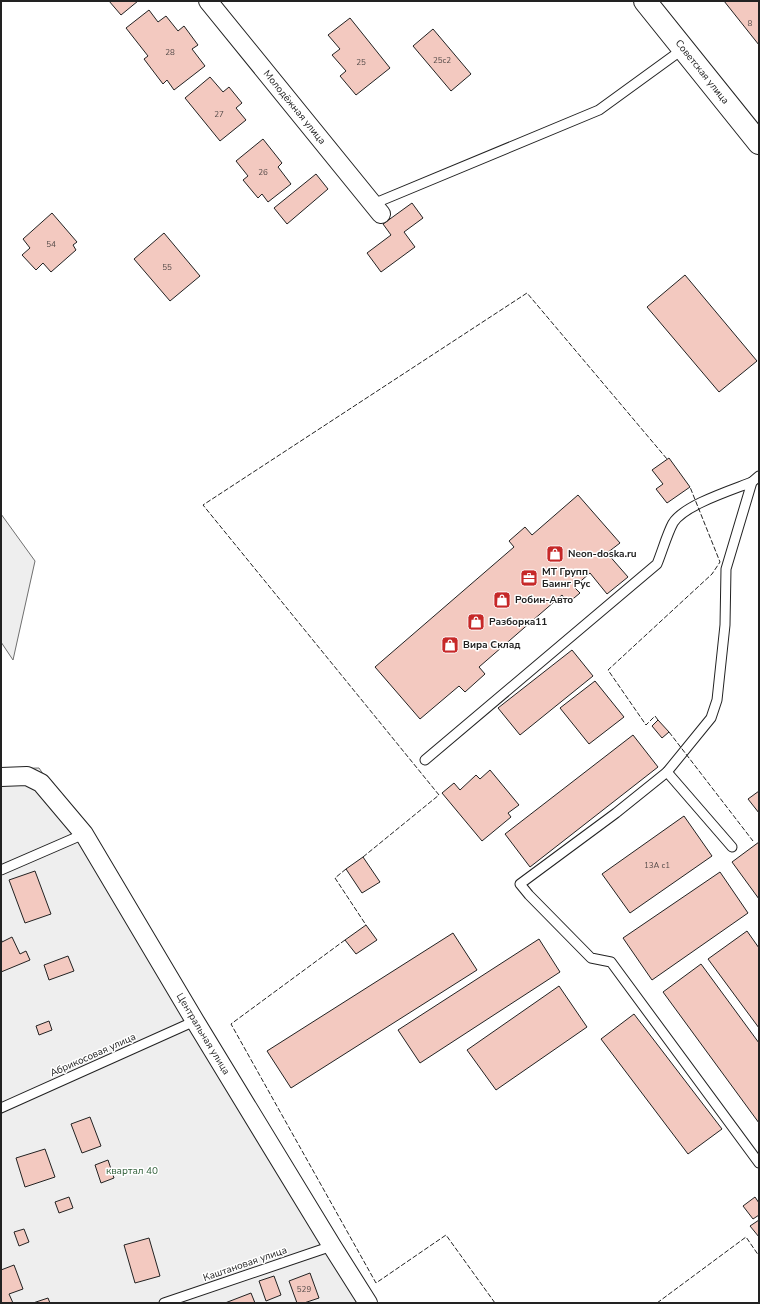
<svg xmlns="http://www.w3.org/2000/svg" width="760" height="1304" font-family="'Nunito Sans',sans-serif">
<style>
.green{fill:#eee;stroke:#6f6f6f}
.building{fill:#f3c9c0;stroke:#222}
.lines{fill:none;stroke-linecap:round;stroke-linejoin:round}
.service-casing{stroke:#222;stroke-width:11}
.minor-casing{stroke:#222;stroke-width:20}
.tertiary-casing{stroke:#222;stroke-width:24}
.service{stroke:#fff;stroke-width:9}
.minor{stroke:#fff;stroke-width:18}
.tertiary{stroke:#fff;stroke-width:22}
.fence{stroke:#222;stroke-width:1;stroke-dasharray:5 2;stroke-linecap:butt}
.labels{text-anchor:middle;dominant-baseline:central;stroke-width:3;stroke-linejoin:round;paint-order:stroke}
.number-label{font-size:8px;fill:#564c4a}
.street-label{font-size:10px;fill:#222;stroke:#fff}
.poi-label{font-size:10px;font-weight:bold;fill:#222;stroke:#fff;text-anchor:start}
.park-label{font-size:10px;fill:#2f5e38;stroke:#fff}
</style>
<rect width="100%" height="100%" fill="#fff"/>
<!-- green -->
<g class="green">
<path d="M 1,514 L 35,561 L 13,660 L 1,642 Z"/>
<path d="M 39,768 L 84,834 L 368,1303 L 1,1303 L 1,769 Z"/>
</g>
<!-- building -->
<g class="building">
<path d="M 109,1 L 138,1 L 121,15 Z"/>
<path d="M 724,1 L 759,1 L 759,45 Z"/>
<path d="M 149,10 L 158,22 L 166,16 L 178,31 L 184,26 L 198,45 L 192,49 L 205,66 L 174,90 L 167,80 L 163,84 L 144,59 L 148,56 L 126,28 Z"/>
<path d="M 350,18 L 390,68 L 356,95 L 340,76 L 346,71 L 332,55 L 340,49 L 328,35 Z"/>
<path d="M 433,29 L 471,74 L 451,91 L 413,46 Z"/>
<path d="M 210,77 L 223,92 L 229,87 L 242,103 L 236,108 L 246,120 L 220,141 L 185,98 Z"/>
<path d="M 263,139 L 282,163 L 278,167 L 291,184 L 268,202 L 262,194 L 258,198 L 243,180 L 248,176 L 236,161 Z"/>
<path d="M 316,174 L 328,189 L 287,224 L 274,208 Z"/>
<path d="M 412,203 L 423,218 L 404,232 L 415,247 L 381,272 L 367,253 L 391,235 L 383,224 Z"/>
<path d="M 52,213 L 77,242 L 73,245 L 76,250 L 51,272 L 43,263 L 36,270 L 22,255 L 30,248 L 23,239 Z"/>
<path d="M 164,233 L 200,276 L 170,301 L 134,259 Z"/>
<path d="M 685,275 L 757,361 L 719,392 L 647,307 Z"/>
<path d="M 669,458 L 690,487 L 667,503 L 656,489 L 663,484 L 652,470 Z"/>
<path d="M 578,495 L 620,543 L 607,553 L 628,577 L 607,594 L 590,573 L 574,587 L 580,593 L 568,603 L 562,595 L 479,667 L 485,674 L 465,692 L 459,686 L 420,719 L 375,667 L 514,547 L 509,541 L 525,527 L 532,535 Z"/>
<path d="M 572,650 L 593,676 L 520,735 L 498,708 Z"/>
<path d="M 595,681 L 624,717 L 589,744 L 560,708 Z"/>
<path d="M 658,720 L 669,732 L 662,738 L 652,726 Z"/>
<path d="M 633,735 L 658,767 L 530,867 L 505,834 Z"/>
<path d="M 490,770 L 519,805 L 508,813 L 511,817 L 482,841 L 442,793 L 454,783 L 460,790 L 476,775 L 480,779 Z"/>
<path d="M 759,791 L 759,813 L 748,799 Z"/>
<path d="M 684,816 L 712,856 L 630,913 L 602,874 Z"/>
<path d="M 759,842 L 759,899 L 732,862 Z"/>
<path d="M 363,857 L 380,882 L 362,893 L 346,869 Z"/>
<path d="M 35,871 L 51,914 L 25,923 L 9,880 Z"/>
<path d="M 720,872 L 748,913 L 652,980 L 623,938 Z"/>
<path d="M 366,925 L 377,940 L 356,954 L 345,940 Z"/>
<path d="M 747,931 L 759,948 L 759,1028 L 708,959 Z"/>
<path d="M 453,933 L 477,970 L 291,1088 L 267,1051 Z"/>
<path d="M 12,937 L 20,954 L 26,951 L 30,960 L 1,972 L 1,938 L 2,942 Z"/>
<path d="M 539,939 L 560,972 L 420,1063 L 398,1030 Z"/>
<path d="M 68,956 L 74,971 L 49,980 L 44,965 Z"/>
<path d="M 701,964 L 759,1043 L 759,1123 L 663,992 Z"/>
<path d="M 559,986 L 587,1027 L 496,1090 L 467,1050 Z"/>
<path d="M 634,1014 L 722,1129 L 688,1154 L 601,1039 Z"/>
<path d="M 49,1021 L 52,1030 L 39,1035 L 36,1026 Z"/>
<path d="M 90,1117 L 101,1146 L 82,1153 L 71,1124 Z"/>
<path d="M 45,1149 L 55,1177 L 25,1187 L 16,1158 Z"/>
<path d="M 108,1160 L 114,1178 L 101,1183 L 95,1165 Z"/>
<path d="M 69,1197 L 73,1208 L 59,1213 L 55,1202 Z"/>
<path d="M 755,1197 L 759,1203 L 759,1215 L 753,1219 L 743,1206 Z"/>
<path d="M 759,1220 L 759,1237 L 750,1226 Z"/>
<path d="M 24,1229 L 29,1242 L 19,1246 L 14,1232 Z"/>
<path d="M 149,1238 L 160,1276 L 135,1283 L 124,1245 Z"/>
<path d="M 14,1265 L 23,1289 L 9,1294 L 13,1303 L 1,1303 L 1,1270 Z"/>
<path d="M 310,1273 L 319,1298 L 304,1303 L 297,1303 L 289,1281 Z"/>
<path d="M 274,1276 L 281,1295 L 266,1301 L 259,1281 Z"/>
<path d="M 251,1293 L 255,1303 L 225,1303 Z"/>
<path d="M 48,1298 L 50,1303 L 33,1303 Z"/>
</g>
<g class="lines">
<!-- service casing -->
<g class="service-casing">
<g id="service">
<path d="M 373,204 L 599,110 L 683,49"/>
<path d="M 759,476 L 752,482 L 726,569 L 725,625 L 717,700 L 711,718 L 667,772 L 616,813 L 520,884 L 529,895 L 591,958 L 611,962 L 759,1163"/>
<path d="M 425,760 L 657,564 C 662,552 667,534 673,523 C 684,505 732,490 752,482"/>
<path d="M 667,772 L 732,847"/>
<path d="M 1,870 L 84,834"/>
<path d="M 1,1108 L 195,1021"/>
<path d="M 164,1303 L 332,1246"/>
</g>
</g>
<!-- minor casing -->
<g class="minor-casing">
<g id="minor">
<path id="s1" d="M 208,1 L 381,214"/>
<path id="s2" d="M 1,777 L 27,776 L 41,783 L 84,834 L 195,1021 L 332,1246 L 368,1303"/>
</g>
</g>
<!-- tertiary casing -->
<g class="tertiary-casing">
<g id="tertiary">
<path id="s3" d="M 645,1 L 759,143"/>
</g>
</g>
<!-- service -->
<use href="#service" class="service"/>
<!-- minor -->
<use href="#minor" class="minor"/>
<!-- tertiary -->
<use href="#tertiary" class="tertiary"/>
<!-- fence -->
<g class="fence">
<path d="M 658,720 L 655,716 L 646,725 L 608,670 L 712,574 L 720,562 L 690,487"/>
<path d="M 669,732 L 753,841"/>
<path d="M 363,857 L 439,795 L 203,505 L 527,293 L 667,459"/>
<path d="M 346,869 L 335,878 L 366,925"/>
<path d="M 345,940 L 231,1024 L 376,1283 L 446,1235 L 495,1303"/>
<path d="M 657,1303 L 746,1237 L 759,1256"/>
</g>
</g>
<!-- icons -->
<defs>
<g id="shop-square" transform="scale(0.9)"><rect x="-9" y="-9" width="18" height="18" rx="4" fill="#c62828" stroke="#fff"/><path d="M-5-2.5h2.3a2.7 3.5 0 0 1 5.4 0H5L5.5 6h-11ZM-1.5-2.5h3a1.5 2.3 0 0 0-3 0Z" fill="#fff"/></g>
<g id="office-square" transform="scale(0.9)"><rect x="-9" y="-9" width="18" height="18" rx="4" fill="#c62828" stroke="#fff"/><path d="M-6-3h4V-5.5h4V-3h4V5H-6ZM-1-4.5V-3h2v-1.5ZM-6 0V1H6V0Z" fill="#fff"/></g>
</defs>
<g fill-rule="evenodd">
<use href="#shop-square" x="555" y="554"/>
<use href="#office-square" x="529" y="578"/>
<use href="#shop-square" x="502" y="600"/>
<use href="#shop-square" x="476" y="622"/>
<use href="#shop-square" x="450" y="645"/>
</g>
<g class="labels">
<!-- number labels -->
<g class="number-label">
<text x="750" y="23">8</text>
<text x="170" y="52">28</text>
<text x="442" y="60">25с2</text>
<text x="361" y="62">25</text>
<text x="219" y="114">27</text>
<text x="263" y="172">26</text>
<text x="51" y="244">54</text>
<text x="167" y="267">55</text>
<text x="657" y="865">13А с1</text>
<text x="304" y="1289">529</text>
</g>
<!-- street labels -->
<g class="street-label">
<text stroke="none"><textPath href="#s3" startOffset="91">Советская улица</textPath></text>
<text stroke="none"><textPath href="#s1" startOffset="137">Молодёжная улица</textPath></text>
<text stroke="none"><textPath href="#s2" startOffset="341">Центральная улица</textPath></text>
<text transform="translate(93 1055) rotate(-24)">Абрикосовая улица</text>
<text transform="translate(245 1264) rotate(-19)">Каштановая улица</text>
</g>
<!-- poi labels -->
<g class="poi-label">
<text x="568" y="554">Neon-doska.ru</text>
<text x="542" y="572">МТ Групп<tspan x="542" dy="12">Баинг Рус</tspan></text>
<text x="515" y="600">Робин-Авто</text>
<text x="489" y="622">Разборка11</text>
<text x="463" y="645">Вира Склад</text>
</g>
<!-- park labels -->
<g class="park-label">
<text x="132" y="1171">квартал 40</text>
</g>
</g>
<!-- border -->
<rect width="760" height="1304" fill="none" stroke="#222222" stroke-width="4"/>
</svg>
